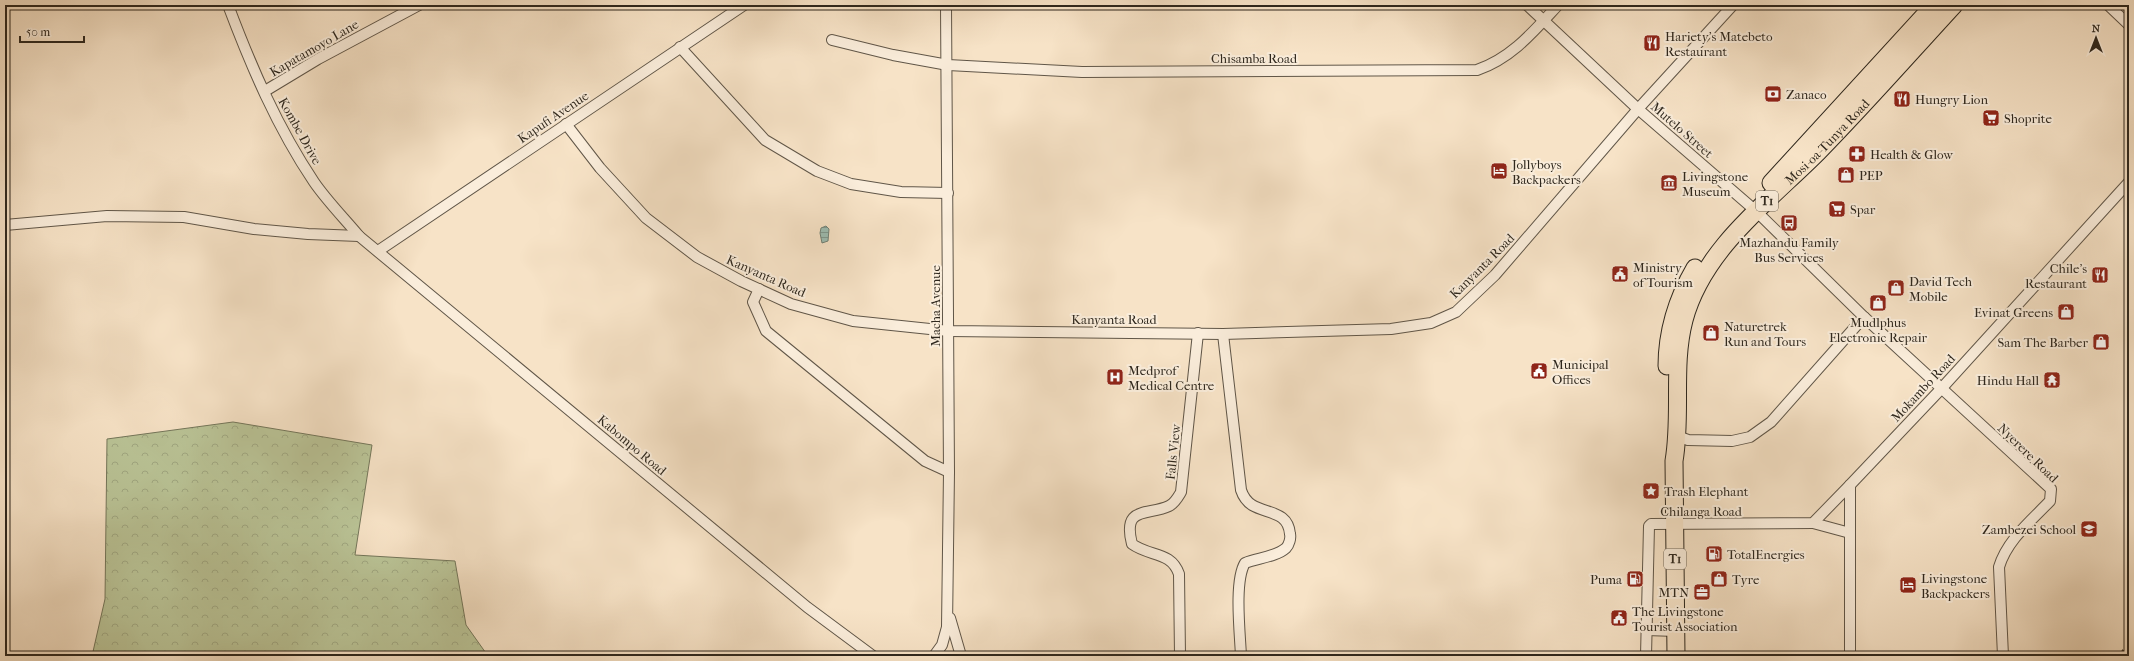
<svg xmlns="http://www.w3.org/2000/svg" width="2134" height="661" font-family="'IM FELL French Canon',serif">
<style>
.forest{fill:url(#forest-crowns);stroke:#74765a}
.water{fill:url(#water-rules);stroke:#718277}
.lines{fill:none;stroke-linecap:round;stroke-linejoin:round}
.minor-casing{stroke:#605648;stroke-width:12}
.trunk-casing{stroke:#2e271d;stroke-width:19}
.minor{stroke:#faeddb;stroke-width:10}
.trunk{stroke:#f7e3c7;stroke-width:17}
.rail{stroke:#2e271d;stroke-width:2.5;stroke-dasharray:7 7;stroke-linecap:butt}
.labels{text-anchor:middle;dominant-baseline:central;stroke-width:4;stroke-linejoin:round;paint-order:stroke}
.shield{fill:#faeddb;stroke:#6b6256;stroke-width:1}
.shield-label{font-size:12px;font-weight:bold;fill:#2e271d}
.poi-label{font-size:13px;fill:#2e271d;stroke:#faeddb;text-anchor:start}
.street-label{font-size:13px;fill:#2e271d;stroke:#faeddb}
</style>
<defs>
<pattern id="forest-crowns" width="20" height="18" patternUnits="userSpaceOnUse"><rect width="20" height="18" fill="#bac497"/><path d="M2 6a3 3 0 1 1 6 0M12 15a3 3 0 1 1 6 0" fill="none" stroke="#a0a882"/></pattern>
<pattern id="water-rules" width="6" height="5" patternUnits="userSpaceOnUse"><rect width="6" height="5" fill="#9dbeb3"/><path d="M0 2.5h6" fill="none" stroke="#809a91"/></pattern>
</defs>
<rect width="100%" height="100%" fill="#f7e3c7"/>
<filter id="stains"><feTurbulence type="fractalNoise" baseFrequency=".005" numOctaves="4"/><feColorMatrix values="0 0 0 0 .2 0 0 0 0 .09 0 0 0 0 .02 0 0 0 .5 -.17"/></filter>
<radialGradient id="worn" r=".72"><stop offset=".6" stop-color="#630" stop-opacity="0"/><stop offset="1" stop-color="#630" stop-opacity=".3"/></radialGradient>
<!-- forest -->
<path class="forest" d="M 233,422 L 372,445 L 355,555 L 455,561 L 466,625 L 488,656 L 92,656 L 105,599 L 107,439 Z"/>
<!-- water -->
<path class="water" d="M 826,226 L 829,229 L 828,241 L 822,243 L 820,233 L 821,228 Z"/>
<g class="lines">
<!-- minor casing -->
<g class="minor-casing">
<g id="minor">
<path d="M 228,5 C 251,66 277,127 314,182 C 327,201 344,218 359,236 L 807,607 L 873,656"/>
<path d="M 1527,5 L 1638,109 L 1757,212 L 1864,317 L 2051,489 L 2050,501 C 2031,521 2007,540 1999,567 L 2003,656"/>
<path d="M 2108,5 L 2129,25"/>
<path d="M 832,40 L 893,55 L 948,65 L 1082,72 L 1477,70 C 1512,58 1534,31 1558,5"/>
<path d="M 680,47 L 765,140 L 817,171 L 851,184 L 901,192 L 948,193"/>
<path d="M 265,91 L 318,59 L 419,5"/>
<path d="M 566,124 L 600,168 L 646,218 L 697,257 L 741,281 L 791,304 L 853,321 L 949,331 L 1223,334 L 1391,329 L 1431,323 L 1456,312 L 1495,275 L 1638,109 L 1733,5"/>
<path d="M 5,225 L 107,216 L 184,217 L 254,229 L 308,234 L 359,236"/>
<path d="M 378,251 L 744,5"/>
<path d="M 759,289 L 753,302 L 766,331 L 925,461 L 949,472"/>
<path d="M 1223,334 L 1241,490 C 1243,496 1246,501 1252,505 C 1267,514 1288,511 1290,534 C 1291,538 1289,545 1286,548 C 1276,557 1257,558 1245,563 C 1234,581 1240,633 1241,656"/>
<path d="M 1677,436 L 1688,440 L 1732,441 L 1750,437 L 1771,422 L 1864,317"/>
<path d="M 1813,523 L 1850,533"/>
<path d="M 950,618 L 961,656"/>
<path d="M 1646,630 L 1676,631"/>
<path d="M 934,656 L 942,645 L 947,627 L 949,472 L 946,5"/>
<path d="M 1180,656 L 1179,574 C 1171,551 1150,557 1132,544 C 1122,505 1148,516 1169,506 C 1175,503 1178,497 1181,492 L 1198,333"/>
<path d="M 1646,656 L 1649,526 L 1651,524 L 1813,523 L 1850,485"/>
<path d="M 1850,656 L 1850,485 L 1941,389 L 2129,182"/>
</g>
</g>
<!-- trunk casing -->
<g class="trunk-casing">
<g id="trunk">
<path d="M 1771,183 L 1934,5"/>
<path d="M 1667,366 C 1667,330 1677,299 1695,268"/>
<path id="s1" d="M 1676,656 L 1674,461 C 1682,414 1672,366 1684,320 C 1703,249 1769,201 1818,152 C 1865,104 1909,54 1954,5"/>
</g>
</g>
<!-- minor -->
<use href="#minor" class="minor"/>
<!-- trunk -->
<use href="#trunk" class="trunk"/>
<!-- rail -->
<path class="rail" d="M 2120,656 L 2129,640"/>
</g>
<!-- icons -->
<defs>
<g id="restaurant-square" transform="scale(0.9)"><rect x="-9" y="-9" width="18" height="18" rx="4" fill="#8f2418" stroke="#faeddb"/><path d="M-5-6h1v4h1v-4h1v4h1v-4h1v5L-1.5 .5V6h-2V.5L-5-1ZM5-6V6H3V1.5H1.5Q1.5-4 5-6Z" fill="#fff"/></g>
<g id="bank-square" transform="scale(0.9)"><rect x="-9" y="-9" width="18" height="18" rx="4" fill="#8f2418" stroke="#faeddb"/><path d="M-6-4H6V4H-6ZM0-2.3a2.3 2.3 0 1 0 0 4.6a2.3 2.3 0 1 0 0-4.6Z" fill="#fff"/></g>
<g id="supermarket-square" transform="scale(0.9)"><rect x="-9" y="-9" width="18" height="18" rx="4" fill="#8f2418" stroke="#faeddb"/><path d="M-6-5.5h2.5l.6 2H6L4.5 2H-2.5L-4.4-4H-6ZM-1.5 3.2a1.3 1.3 0 1 0 .1 0ZM3 3.2a1.3 1.3 0 1 0 .1 0Z" fill="#fff"/></g>
<g id="pharmacy-square" transform="scale(0.9)"><rect x="-9" y="-9" width="18" height="18" rx="4" fill="#8f2418" stroke="#faeddb"/><path d="M-2-6h4v4h4v4h-4v4h-4v-4h-4v-4h4Z" fill="#fff"/></g>
<g id="hotel-square" transform="scale(0.9)"><rect x="-9" y="-9" width="18" height="18" rx="4" fill="#8f2418" stroke="#faeddb"/><path d="M-6-4.5h1.5V1H6V5H4.5V3h-9V5H-6ZM-4 0a1.8 1.8 0 1 1 3.6 0ZM.5 0V-2.5h3Q6-2.5 6 0Z" fill="#fff"/></g>
<g id="shop-square" transform="scale(0.9)"><rect x="-9" y="-9" width="18" height="18" rx="4" fill="#8f2418" stroke="#faeddb"/><path d="M-5-2.5h2.3a2.7 3.5 0 0 1 5.4 0H5L5.5 6h-11ZM-1.5-2.5h3a1.5 2.3 0 0 0-3 0Z" fill="#fff"/></g>
<g id="museum-square" transform="scale(0.9)"><rect x="-9" y="-9" width="18" height="18" rx="4" fill="#8f2418" stroke="#faeddb"/><path d="M0-6L6-3V-2H-6V-3ZM-5-1h2V3h-2ZM-1-1h2V3h-2ZM3-1h2V3H3ZM-6 4H6V6H-6Z" fill="#fff"/></g>
<g id="bus-square" transform="scale(0.9)"><rect x="-9" y="-9" width="18" height="18" rx="4" fill="#8f2418" stroke="#faeddb"/><path d="M-5-6H5V4H4V6H2V4H-2V6H-4V4H-5ZM-3.5-4V0h7V-4ZM-3.5 1.2v1.5H-2V1.2ZM2 1.2v1.5H3.5V1.2Z" fill="#fff"/></g>
<g id="civic-square" transform="scale(0.9)"><rect x="-9" y="-9" width="18" height="18" rx="4" fill="#8f2418" stroke="#faeddb"/><path d="M-.6-6.5H3V-4.5H.6V-3L4-1V1h2V6H-6V1h2V-1L-.6-3ZM-1.2 2.5V6h2.4V2.5Z" fill="#fff"/></g>
<g id="hospital-square" transform="scale(0.9)"><rect x="-9" y="-9" width="18" height="18" rx="4" fill="#8f2418" stroke="#faeddb"/><path d="M-5-5h3v3.5h4V-5h3V5h-3V1.5h-4V5h-3Z" fill="#fff"/></g>
<g id="temple-square" transform="scale(0.9)"><rect x="-9" y="-9" width="18" height="18" rx="4" fill="#8f2418" stroke="#faeddb"/><path d="M0-6L5-2H3V0L6.5 2.5H4V6H1.5V3h-3V6H-4V2.5H-6.5L-3 0V-2H-5Z" fill="#fff"/></g>
<g id="sight-square" transform="scale(0.9)"><rect x="-9" y="-9" width="18" height="18" rx="4" fill="#8f2418" stroke="#faeddb"/><path d="M0-6L1.8-2.2L6-1.7L2.9 1.2L3.7 5.4L0 3.3L-3.7 5.4L-2.9 1.2L-6-1.7L-1.8-2.2Z" fill="#fff"/></g>
<g id="school-square" transform="scale(0.9)"><rect x="-9" y="-9" width="18" height="18" rx="4" fill="#8f2418" stroke="#faeddb"/><path d="M0-5L7-2L0 1L-7-2ZM-4 1L0 2.5L4 1V4Q0 6-4 4Z" fill="#fff"/></g>
<g id="fuel-square" transform="scale(0.9)"><rect x="-9" y="-9" width="18" height="18" rx="4" fill="#8f2418" stroke="#faeddb"/><path d="M-5.5-6h7V0h2V4h1.3V-2.5L3-4.5l.8-.8L6-3V5H2.5V1h-1V6h-7ZM-4.2-4.7v3.2H.2V-4.7Z" fill="#fff"/></g>
<g id="office-square" transform="scale(0.9)"><rect x="-9" y="-9" width="18" height="18" rx="4" fill="#8f2418" stroke="#faeddb"/><path d="M-6-3h4V-5.5h4V-3h4V5H-6ZM-1-4.5V-3h2v-1.5ZM-6 0V1H6V0Z" fill="#fff"/></g>
</defs>
<g fill-rule="evenodd">
<use href="#restaurant-square" x="1652" y="43"/>
<use href="#bank-square" x="1773" y="94"/>
<use href="#restaurant-square" x="1902" y="99"/>
<use href="#supermarket-square" x="1991" y="118"/>
<use href="#pharmacy-square" x="1857" y="154"/>
<use href="#hotel-square" x="1499" y="171"/>
<use href="#shop-square" x="1846" y="175"/>
<use href="#museum-square" x="1669" y="183"/>
<use href="#supermarket-square" x="1837" y="209"/>
<use href="#bus-square" x="1789" y="223"/>
<use href="#civic-square" x="1620" y="274"/>
<use href="#restaurant-square" x="2100" y="275"/>
<use href="#shop-square" x="1896" y="288"/>
<use href="#shop-square" x="1878" y="303"/>
<use href="#shop-square" x="2066" y="312"/>
<use href="#shop-square" x="1711" y="333"/>
<use href="#shop-square" x="2101" y="342"/>
<use href="#civic-square" x="1539" y="371"/>
<use href="#hospital-square" x="1115" y="377"/>
<use href="#temple-square" x="2052" y="380"/>
<use href="#sight-square" x="1651" y="491"/>
<use href="#school-square" x="2089" y="529"/>
<use href="#fuel-square" x="1714" y="554"/>
<use href="#fuel-square" x="1635" y="579"/>
<use href="#shop-square" x="1719" y="579"/>
<use href="#hotel-square" x="1908" y="585"/>
<use href="#office-square" x="1702" y="592"/>
<use href="#civic-square" x="1619" y="618"/>
</g>
<g class="labels">
<!-- shield labels -->
<g class="shield">
<rect x="1756" y="191" width="22" height="20" rx="3"/>
<rect x="1664" y="549" width="22" height="20" rx="3"/>
</g>
<g class="shield-label">
<text x="1767" y="201">T1</text>
<text x="1675" y="559">T1</text>
</g>
<!-- poi labels -->
<g class="poi-label">
<text x="1665" y="36">Hariety's Matebeto<tspan x="1665" dy="15">Restaurant</tspan></text>
<text x="1786" y="94">Zanaco</text>
<text x="1915" y="99">Hungry Lion</text>
<text x="2004" y="118">Shoprite</text>
<text x="1870" y="154">Health &amp; Glow</text>
<text x="1512" y="164">Jollyboys<tspan x="1512" dy="15">Backpackers</tspan></text>
<text x="1859" y="175">PEP</text>
<text x="1682" y="176">Livingstone<tspan x="1682" dy="15">Museum</tspan></text>
<text x="1850" y="209">Spar</text>
<text x="1789" y="242" text-anchor="middle">Mazhandu Family<tspan x="1789" dy="15">Bus Services</tspan></text>
<text x="1633" y="267">Ministry<tspan x="1633" dy="15">of Tourism</tspan></text>
<text x="2087" y="268" text-anchor="end">Chile's<tspan x="2087" dy="15">Restaurant</tspan></text>
<text x="1909" y="281">David Tech<tspan x="1909" dy="15">Mobile</tspan></text>
<text x="2053" y="312" text-anchor="end">Evinat Greens</text>
<text x="1878" y="322" text-anchor="middle">Mudlphus<tspan x="1878" dy="15">Electronic Repair</tspan></text>
<text x="1724" y="326">Naturetrek<tspan x="1724" dy="15">Run and Tours</tspan></text>
<text x="2088" y="342" text-anchor="end">Sam The Barber</text>
<text x="1552" y="364">Municipal<tspan x="1552" dy="15">Offices</tspan></text>
<text x="1128" y="370">Medprof<tspan x="1128" dy="15">Medical Centre</tspan></text>
<text x="2039" y="380" text-anchor="end">Hindu Hall</text>
<text x="1664" y="491">Trash Elephant</text>
<text x="2076" y="529" text-anchor="end">Zambezei School</text>
<text x="1727" y="554">TotalEnergies</text>
<text x="1921" y="578">Livingstone<tspan x="1921" dy="15">Backpackers</tspan></text>
<text x="1622" y="579" text-anchor="end">Puma</text>
<text x="1732" y="579">Tyre</text>
<text x="1689" y="592" text-anchor="end">MTN</text>
<text x="1632" y="611">The Livingstone<tspan x="1632" dy="15">Tourist Association</tspan></text>
</g>
<!-- street labels -->
<g class="street-label">
<text transform="translate(314 48) rotate(-30)">Kapatamoyo Lane</text>
<text x="1254" y="58">Chisamba Road</text>
<text transform="translate(553 117) rotate(-34)">Kapufi Avenue</text>
<text transform="translate(1682 130) rotate(41)">Mutelo Street</text>
<text transform="translate(300 131) rotate(61)">Kombe Drive</text>
<text stroke="none"><textPath href="#s1" startOffset="568">Mosi-oa-Tunya Road</textPath></text>
<text transform="translate(1482 266) rotate(-45)">Kanyanta Road</text>
<text transform="translate(766 276) rotate(24)">Kanyanta Road</text>
<text transform="translate(935 306) rotate(-90)">Macha Avenue</text>
<text x="1114" y="319">Kanyanta Road</text>
<text transform="translate(1923 388) rotate(-47)">Mokambo Road</text>
<text transform="translate(632 445) rotate(40)">Kabompo Road</text>
<text transform="translate(1173 452) rotate(-84)">Falls View</text>
<text transform="translate(2028 453) rotate(44)">Nyerere Road</text>
<text x="1701" y="511">Chilanga Road</text>
</g>
</g>
<!-- margin -->
<rect width="2134" height="661" fill="none" stroke="#f7e3c7" stroke-width="20"/>
<rect x="6" y="6" width="2122" height="649" fill="none" stroke="#2e271d" stroke-width="2"/>
<rect x="10" y="10" width="2114" height="641" fill="none" stroke="#2e271d"/>
<!-- north arrow -->
<g transform="translate(2096 38)" stroke="#faeddb" stroke-width="3" paint-order="stroke">
<path d="M0-3L7 15L0 10L-7 15Z" fill="#2e271d"/>
<text y="-6" font-size="11" font-weight="bold" text-anchor="middle" fill="#2e271d">N</text>
</g>
<!-- scale -->
<path d="M20 36v6h64v-6" fill="none" stroke="#2e271d" stroke-width="2"/>
<text x="26" y="36" font-size="12" fill="#2e271d" stroke="#faeddb" stroke-width="3" paint-order="stroke">50 m</text>
<rect width="100%" height="100%" filter="url(#stains)"/>
<rect width="100%" height="100%" fill="url(#worn)"/>
</svg>
